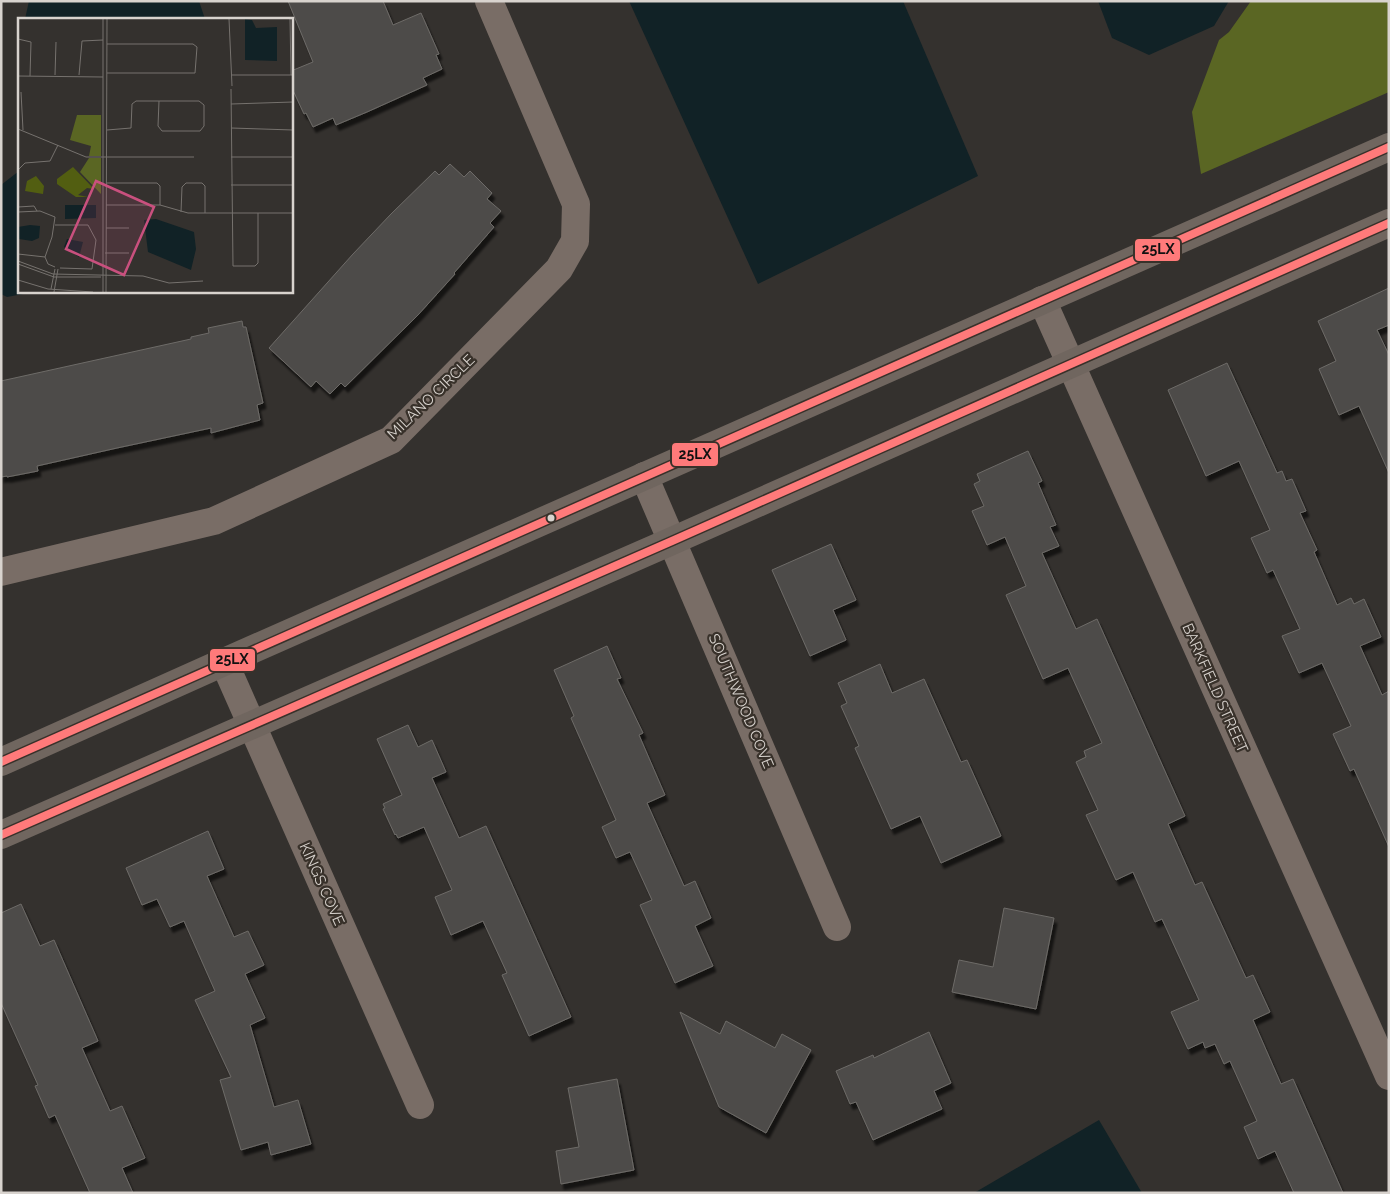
<svg xmlns="http://www.w3.org/2000/svg" width="1390" height="1194" font-family="Raleway,sans-serif">
<style>
.forest{fill:#5a6623}
.water{fill:#112226}
.building{fill:#4e4b48;stroke:#6d6b68;filter:url(#shadow)}
.lines{fill:none;stroke-linecap:round;stroke-linejoin:round}
.minor{stroke:#796d66;stroke-width:28}
.secondary{stroke:#70665f;stroke-width:28}
.bus-1-casing{stroke:#38312a;stroke-width:11}
.bus-1{stroke:#ff7a7a;stroke-width:8}
.bus-dot{fill:#d8d3ce;stroke:#38312a;stroke-width:2}
.labels{text-anchor:middle;dominant-baseline:central;stroke-width:4.5;stroke-linejoin:round;paint-order:stroke}
.street-label{font-size:15px;fill:#d8d3ce;stroke:#38312a}
.inset-road{fill:none;stroke:#76726e;stroke-width:1}
.view{fill:#c9507e;fill-opacity:0.15;stroke:#c9507e;stroke-width:2.5}
.inset-edge{fill:none;stroke:#d8d3ce;stroke-width:2.5}
.line-badge{stroke:#38312a;stroke-width:2}
.pale-badge-label{font-size:14px;text-anchor:middle;font-weight:bold;fill:#111}
</style>
<defs>
<filter id="shadow"><feDropShadow dx="3" dy="5.5" stdDeviation="1" flood-color="#0009"/></filter>
</defs>
<rect width="100%" height="100%" fill="#34312e"/>
<!-- forest -->
<path class="forest" d="M 1251,1 L 1389,1 L 1389,92 L 1201,174 L 1192,112 L 1219,40 L 1229,32 Z"/>
<!-- water -->
<g class="water">
<path d="M 29,1 L 199,1 L 205,19 L 25,19 Z"/>
<path d="M 629,1 L 903,1 L 978,176 L 758,284 Z"/>
<path d="M 1098,1 L 1229,1 L 1214,26 L 1149,55 L 1112,38 Z"/>
<path d="M 19,171 L 19,291 L 39,291 L 7,297 L 1,294 L 1,185 Z"/>
<path d="M 1099,1120 L 1142,1193 L 974,1193 Z"/>
</g>
<!-- building -->
<g class="building">
<path d="M 288,1 L 383,1 L 393,25 L 421,13 L 439,54 L 436,55 L 442,69 L 423,78 L 427,85 L 367,112 L 336,125 L 333,118 L 313,127 L 306,113 L 304,114 L 291,86 L 291,71 L 313,62 Z"/>
<path d="M 450,164 L 464,177 L 470,171 L 492,193 L 487,199 L 501,211 L 490,223 L 494,227 L 454,273 L 455,274 L 418,315 L 345,387 L 341,383 L 330,394 L 316,381 L 311,387 L 269,348 L 353,254 L 391,214 L 435,171 L 439,175 Z"/>
<path d="M 1389,288 L 1389,325 L 1377,330 L 1389,355 L 1389,473 L 1359,406 L 1339,415 L 1319,369 L 1336,361 L 1318,321 Z"/>
<path d="M 242,321 L 243,327 L 246,327 L 263,403 L 257,405 L 260,420 L 211,433 L 211,428 L 117,448 L 37,466 L 38,471 L 7,477 L 7,476 L 1,477 L 1,381 L 191,339 L 191,337 L 209,333 L 208,328 Z"/>
<path d="M 1227,363 L 1277,473 L 1282,471 L 1286,481 L 1292,479 L 1306,511 L 1300,513 L 1317,550 L 1314,552 L 1337,605 L 1351,598 L 1354,604 L 1364,599 L 1381,637 L 1360,646 L 1382,695 L 1389,691 L 1389,847 L 1354,769 L 1350,771 L 1333,734 L 1351,726 L 1322,663 L 1299,673 L 1282,636 L 1300,629 L 1273,570 L 1267,573 L 1251,538 L 1270,530 L 1239,461 L 1206,476 L 1168,390 Z"/>
<path d="M 1028,451 L 1042,481 L 1038,483 L 1056,525 L 1050,527 L 1059,546 L 1042,553 L 1076,629 L 1097,619 L 1185,816 L 1168,824 L 1195,885 L 1202,882 L 1246,978 L 1253,975 L 1270,1012 L 1253,1020 L 1281,1084 L 1293,1079 L 1343,1193 L 1294,1193 L 1275,1151 L 1258,1159 L 1244,1127 L 1257,1121 L 1230,1061 L 1224,1064 L 1215,1044 L 1205,1048 L 1203,1042 L 1188,1049 L 1171,1012 L 1199,1000 L 1162,919 L 1155,922 L 1133,872 L 1116,880 L 1086,815 L 1098,810 L 1076,762 L 1086,757 L 1084,751 L 1102,743 L 1068,668 L 1043,679 L 1006,595 L 1026,586 L 1005,537 L 987,545 L 972,511 L 984,506 L 974,484 L 980,481 L 977,474 Z"/>
<path d="M 831,544 L 856,600 L 833,610 L 846,640 L 810,656 L 772,570 Z"/>
<path d="M 607,646 L 621,678 L 617,679 L 643,733 L 639,735 L 665,795 L 647,803 L 684,886 L 695,881 L 711,918 L 695,926 L 713,966 L 675,983 L 640,905 L 652,900 L 630,852 L 616,858 L 602,827 L 616,820 L 571,718 L 574,716 L 554,670 Z"/>
<path d="M 880,664 L 892,693 L 924,679 L 961,762 L 967,760 L 1001,836 L 941,863 L 920,816 L 891,829 L 855,748 L 859,746 L 841,706 L 847,703 L 838,683 Z"/>
<path d="M 408,725 L 418,747 L 432,740 L 446,772 L 432,778 L 459,838 L 486,826 L 571,1017 L 529,1036 L 502,975 L 507,973 L 483,921 L 451,935 L 435,897 L 452,890 L 424,827 L 398,838 L 396,834 L 395,835 L 383,809 L 385,808 L 383,804 L 402,795 L 377,739 Z"/>
<path d="M 208,831 L 224,869 L 207,876 L 234,937 L 248,931 L 264,965 L 245,974 L 265,1018 L 250,1025 L 274,1107 L 298,1100 L 311,1144 L 271,1155 L 268,1142 L 241,1150 L 220,1080 L 231,1077 L 195,1000 L 215,991 L 184,921 L 170,927 L 157,899 L 142,905 L 126,868 Z"/>
<path d="M 21,904 L 40,946 L 54,940 L 98,1041 L 82,1048 L 110,1111 L 122,1106 L 145,1158 L 122,1168 L 133,1193 L 90,1193 L 55,1115 L 49,1118 L 35,1086 L 38,1085 L 1,1003 L 1,913 Z"/>
<path d="M 1004,908 L 1054,918 L 1036,1009 L 952,992 L 959,960 L 993,967 Z"/>
<path d="M 680,1012 L 720,1034 L 726,1021 L 775,1048 L 782,1034 L 811,1050 L 766,1133 L 719,1107 Z"/>
<path d="M 929,1032 L 951,1083 L 934,1091 L 942,1109 L 873,1140 L 856,1102 L 850,1104 L 836,1071 L 873,1055 L 874,1058 Z"/>
<path d="M 617,1079 L 634,1170 L 561,1184 L 556,1151 L 579,1147 L 568,1088 Z"/>
</g>
<g class="lines">
<!-- minor -->
<g class="minor">
<path d="M 1042,300 L 1389,1076"/>
<path d="M 644,476 L 837,927"/>
<path d="M 1,572 L 214,521 L 391,440 L 559,269 L 575,241 L 576,204 L 489,1"/>
<path d="M 224,662 L 420,1105"/>
</g>
<!-- secondary -->
<g class="secondary">
<path d="M 1,762 L 224,662 L 1389,147"/>
<path d="M 1,835 L 672,541 L 1389,223"/>
</g>
<!-- bus-1 casing -->
<g class="bus-1-casing">
<g id="bus-1">
<path d="M 1,762 L 1389,147"/>
<path d="M 1,835 L 672,541 L 1389,223"/>
</g>
</g>
<!-- bus-1 -->
<use href="#bus-1" class="bus-1"/>
</g>
<!-- markers -->
<circle class="bus-dot" cx="551" cy="518" r="4.5"/>
<g class="labels">
<!-- street labels -->
<g class="street-label">
<text transform="translate(431 397) rotate(-44)">MILANO CIRCLE</text>
<text transform="translate(1215 688) rotate(66)">BARKFIELD STREET</text>
<text transform="translate(741 701) rotate(67)">SOUTHWOOD COVE</text>
<text transform="translate(322 884) rotate(66)">KINGS COVE</text>
</g>
</g>
<!-- overview -->
<g transform="translate(18 18)">
<rect width="275" height="275" fill="#34312e"/>
<path d="M 55,149 L 76,171 L 69,170 L 60,177 L 70,179 L 58,179 L 39,166 L 39,161 ZM 18,158 L 26,168 L 25,176 L 7,173 L 9,163 Z" fill="#525e11"/>
<path d="M 59,97 L 83,97 L 83,138 L 71,138 L 73,128 L 52,122 ZM 71,140 L 83,140 L 83,176 L 62,154 Z" fill="#5a6623"/>
<path d="M 227,1 L 234,2 L 238,10 L 259,9 L 259,43 L 227,42 ZM 47,187 L 78,187 L 78,200 L 47,201 ZM 138,201 L 176,214 L 178,231 L 173,252 L 130,234 L 126,202 ZM 12,207 L 22,208 L 21,220 L 14,223 L 1,221 L 0,209 ZM 49,221 L 65,224 L 61,239 L 46,229 Z" fill="#112226"/>
<path class="inset-road" d="M 211,1 L 214,68M 272,1 L 273,57M 0,21 L 13,24 L 12,58M 89,26 L 175,26 L 179,29 L 177,55 L 89,55M 37,57 L 38,24M 61,57 L 64,23 L 85,22M 213,57 L 275,57M 0,58 L 85,59M 213,71 L 215,248 L 237,248 L 240,245 L 240,195M 3,74 L 5,112M 141,83 L 181,83 L 186,87 L 186,108 L 182,113 L 144,113 L 140,108 ZM 213,86 L 275,84M 213,110 L 275,112M 0,111 L 68,139 L 176,139M 89,112 L 113,110 L 114,86 L 118,83 L 141,83M 213,139 L 275,139M 0,152 L 7,145 L 32,143 L 40,127M 89,165 L 139,165 L 142,168 L 142,187M 213,167 L 275,167M 88,187 L 142,187 L 170,195 L 275,195M 0,189 L 16,188 L 19,193M 0,194 L 22,193 L 37,199 L 34,219 L 27,239 L 30,246 L 37,249M 163,194 L 164,169 L 168,165 L 184,165 L 187,168 L 187,195M 37,207 L 70,207 L 78,222 L 74,251 L 42,250M 88,210 L 111,210M 87,235 L 111,235M 0,236 L 27,239M 0,243 L 35,256 L 125,258 L 151,265 L 185,263M 0,246 L 36,259 L 83,259M 0,262 L 30,271 L 75,274M 33,271 L 37,251M 36,274 L 40,251M 85,274 L 85,1M 88,274 L 89,1"/>
<path class="view" d="M 78,163 L 136,189 L 106,257 L 48,231 Z"/>
<rect width="275" height="275" class="inset-edge"/>
</g>
<g class="line-badge">
<rect x="1134" y="238" width="47" height="24" rx="5" fill="#ff7a7a"/>
<rect x="671" y="442" width="48" height="25" rx="5" fill="#ff7a7a"/>
<rect x="209" y="648" width="47" height="24" rx="5" fill="#ff7a7a"/>
</g>
<g class="pale-badge-label">
<text x="1158" y="254">25LX</text>
<text x="695" y="459">25LX</text>
<text x="232" y="664">25LX</text>
</g>
<!-- border -->
<rect width="1390" height="1194" fill="none" stroke="#d8d3ce" stroke-width="5"/>
</svg>
